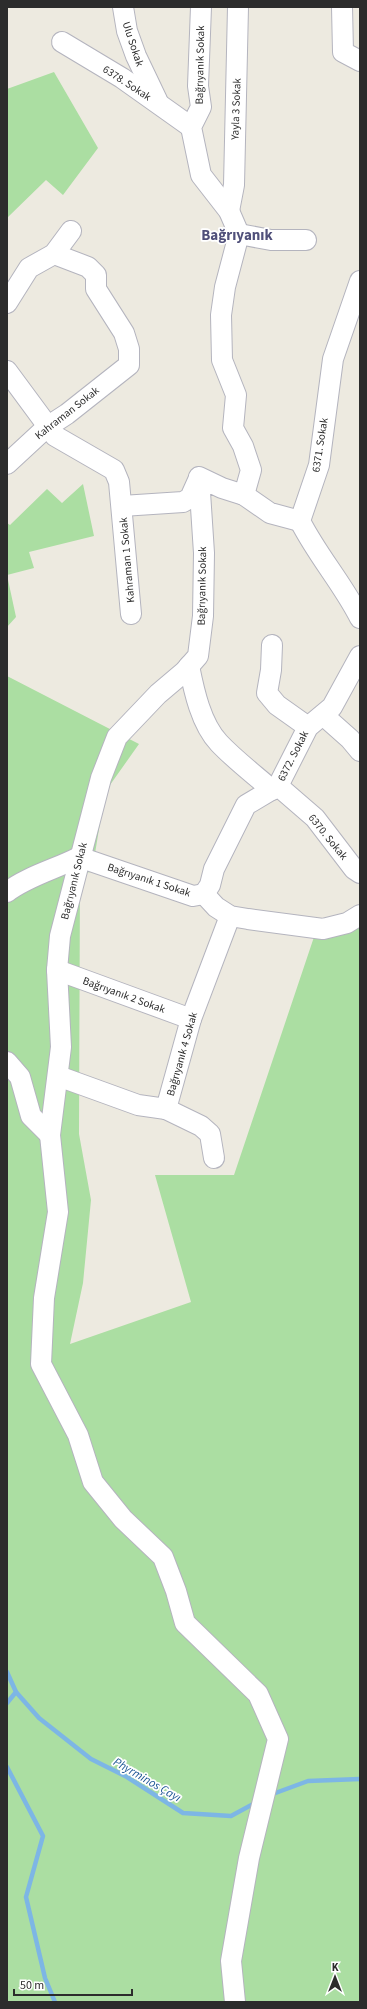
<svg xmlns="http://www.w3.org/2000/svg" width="367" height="2009" font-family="'Source Sans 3',sans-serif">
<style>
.green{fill:#abdea2}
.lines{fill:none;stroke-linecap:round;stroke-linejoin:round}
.stream{stroke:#7db6e5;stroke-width:4.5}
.minor-casing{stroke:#b4b4be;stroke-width:22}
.minor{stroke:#fff;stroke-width:20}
.labels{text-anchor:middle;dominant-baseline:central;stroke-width:3.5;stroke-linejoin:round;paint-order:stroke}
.street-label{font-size:11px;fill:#2c2c2c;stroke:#fff}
.water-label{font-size:12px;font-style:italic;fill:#1a5393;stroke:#fff}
.district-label{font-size:15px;font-weight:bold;fill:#50507a;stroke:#fff}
</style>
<rect width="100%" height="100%" fill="#edeae0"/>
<!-- green -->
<g class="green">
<path d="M 54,72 L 98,148 L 63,195 L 46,180 L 7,218 L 7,89 Z"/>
<path d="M 83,484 L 94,536 L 29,552 L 34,568 L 7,575 L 16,617 L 7,627 L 7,523 L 10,525 L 47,489 L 62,503 Z"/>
<path d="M 7,676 L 139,744 L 105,792 L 92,872 L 80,873 L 79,1134 L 91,1200 L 83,1283 L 70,1344 L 191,1302 L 155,1175 L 234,1175 L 315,934 L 360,921 L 360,2002 L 7,2002 Z"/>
</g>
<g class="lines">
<!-- stream -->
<g class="stream">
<path d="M 7,1672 L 16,1692 L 7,1703"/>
<path d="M 16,1692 L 39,1718 L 91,1759 L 127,1777 L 183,1813 L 231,1816 L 257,1802"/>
<path d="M 7,1767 L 43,1836 L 26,1897 L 45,1978 L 55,2002"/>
<path d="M 270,1795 L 308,1781 L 360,1779"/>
</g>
<!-- minor casing -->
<g class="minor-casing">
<g id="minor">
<path d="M 123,7 L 127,31 L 136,56 L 157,100"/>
<path d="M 201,7 L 198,86 L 201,107 L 191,127 L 201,175 L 229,211 L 239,234 L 225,287 L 221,315 L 222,360 L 236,395 L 233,428 L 243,446 L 251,470 L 244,495"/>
<path d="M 342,7 L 343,52 L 360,61"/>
<path d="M 62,42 L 122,78 L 191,127"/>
<path d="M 229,211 L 234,185 L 238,7"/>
<path d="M 239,234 L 271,240 L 306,240"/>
<path d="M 360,281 L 333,359 L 319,465 L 300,521 C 317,555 343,584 360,618"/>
<path d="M 7,303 L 29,268 L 54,254 L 71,231"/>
<path d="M 7,371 L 55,436 L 114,470 L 119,482 L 131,614"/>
<path d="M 7,464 L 47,427 L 67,414 L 129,365 L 129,349 L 124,333 L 96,289 L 96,275 L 88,267 L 54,254"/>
<path d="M 122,506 L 183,502 L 190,498 L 199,478"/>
<path d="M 272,645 L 271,670 L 267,693 L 277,705 L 308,727"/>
<path d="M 189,666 C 194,691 201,724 219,743 C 235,760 255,775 272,790"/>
<path d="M 323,715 L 350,739 L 360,751"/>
<path d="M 278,786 L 315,818 L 354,869 L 360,873"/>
<path d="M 7,892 C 28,876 56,869 79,857 L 193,896 L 204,894"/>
<path d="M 204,894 L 210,885 L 214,869 L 246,805 L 278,786 L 308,727 L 332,707 L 360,656"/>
<path d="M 204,894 L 216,907 L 230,916 L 248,919 L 323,929 L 347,923 L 360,915"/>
<path d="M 57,970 L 191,1019"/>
<path d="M 7,1062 L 20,1077 L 31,1116 L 50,1135"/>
<path d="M 58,1076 L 138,1105 L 166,1109 L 191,1019 L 230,916"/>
<path d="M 166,1109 L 201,1126 L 210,1134 L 214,1158"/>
<path d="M 235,2002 L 231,1961 L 249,1858 L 278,1739 L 258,1694 L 185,1623 L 176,1591 L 163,1557 L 123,1519 L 93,1482 L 78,1435 L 41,1364 L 44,1298 L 58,1212 L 50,1135 L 61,1047 L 57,970 L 60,936 L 101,778 L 117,737 L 158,694 L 184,672 L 198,656 L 203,616 L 204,553 L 199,477 L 222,488 L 244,495 L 270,513 L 300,521"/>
</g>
</g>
<!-- minor -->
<use href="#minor" class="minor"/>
</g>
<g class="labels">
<!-- street labels -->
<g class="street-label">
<text transform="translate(133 44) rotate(72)">Ulu Sokak</text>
<text transform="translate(200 65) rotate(-89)">Bağrıyanık Sokak</text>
<text transform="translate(127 83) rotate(33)">6378. Sokak</text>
<text transform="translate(236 109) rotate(-88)">Yayla 3 Sokak</text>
<text transform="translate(67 413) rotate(-38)">Kahraman Sokak</text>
<text transform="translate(320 445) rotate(-81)">6371. Sokak</text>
<text transform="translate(127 560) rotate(-95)">Kahraman 1 Sokak</text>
<text transform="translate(202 586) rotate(-89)">Bağrıyanık Sokak</text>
<text transform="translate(293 756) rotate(-63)">6372. Sokak</text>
<text transform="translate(328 837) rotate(51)">6370. Sokak</text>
<text transform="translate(149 880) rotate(18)">Bağrıyanık 1 Sokak</text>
<text transform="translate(74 881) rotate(-76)">Bağrıyanık Sokak</text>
<text transform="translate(124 995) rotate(20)">Bağrıyanık 2 Sokak</text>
<text transform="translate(182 1054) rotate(-74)">Bağrıyanık 4 Sokak</text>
</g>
<!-- water labels -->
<g class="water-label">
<text transform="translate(147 1780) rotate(30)">Phyrminos Çayı</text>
</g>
<!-- district labels -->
<g class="district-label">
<text x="237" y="235">Bağrıyanık</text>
</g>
</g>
<!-- border -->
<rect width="367" height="2009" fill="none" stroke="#2c2c2c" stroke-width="16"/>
<!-- north arrow -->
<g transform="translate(335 1977)" stroke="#ffffff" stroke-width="3" paint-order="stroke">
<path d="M0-3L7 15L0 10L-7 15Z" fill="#2c2c2c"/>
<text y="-6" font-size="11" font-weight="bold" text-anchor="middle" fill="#2c2c2c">K</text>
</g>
<!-- scale -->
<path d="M14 1989v6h118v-6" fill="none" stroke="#2c2c2c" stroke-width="2"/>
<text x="20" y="1989" font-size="12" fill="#2c2c2c" stroke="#ffffff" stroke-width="3" paint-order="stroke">50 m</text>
</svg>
